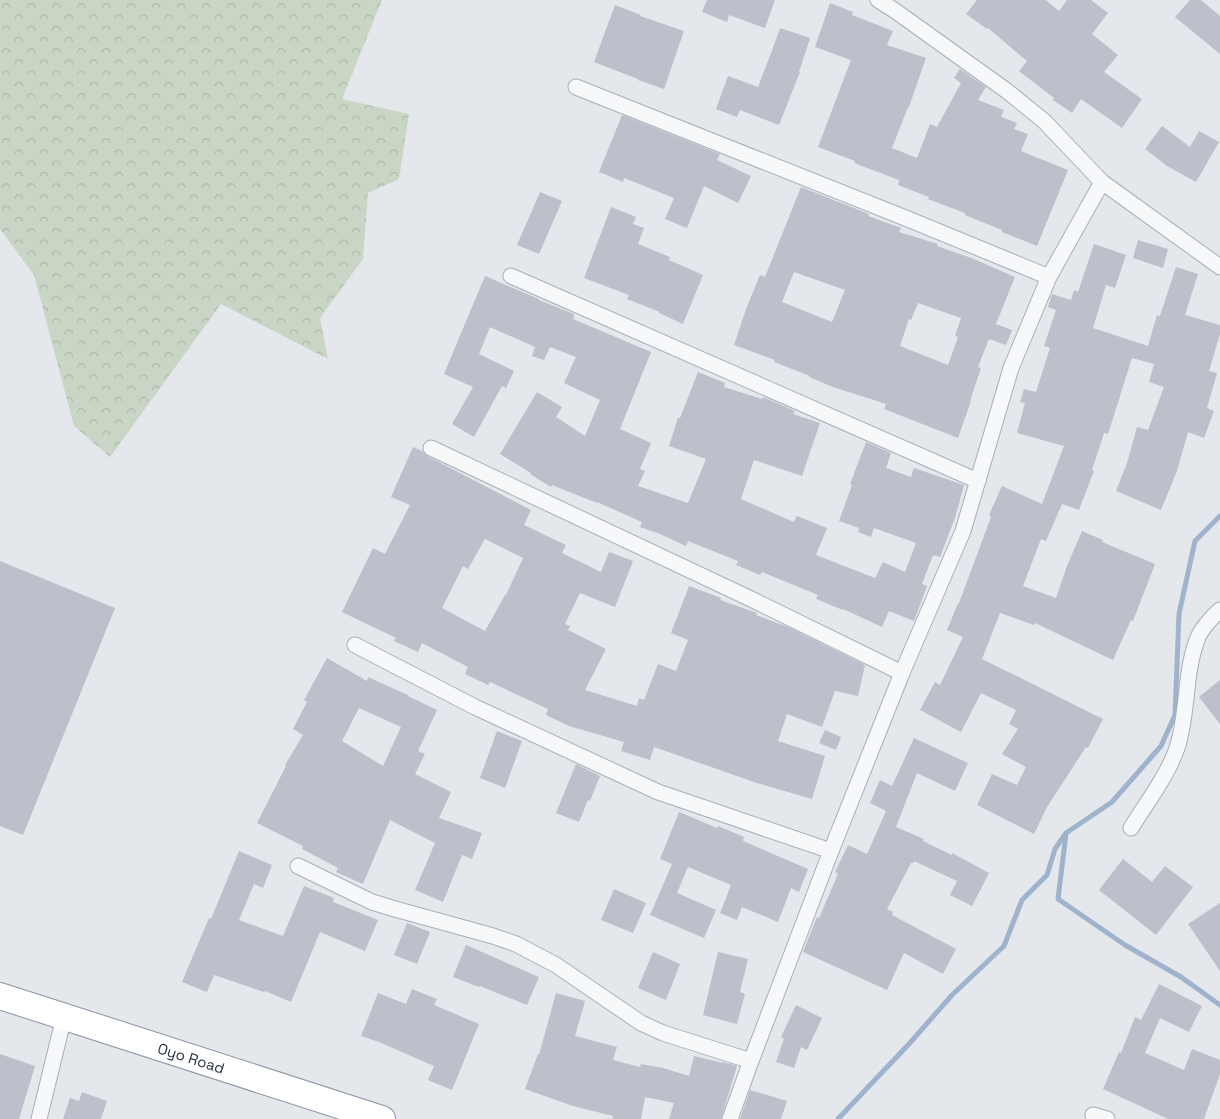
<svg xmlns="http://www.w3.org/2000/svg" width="1220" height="1119" font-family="'Space Grotesk',sans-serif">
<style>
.forest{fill:url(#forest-crowns)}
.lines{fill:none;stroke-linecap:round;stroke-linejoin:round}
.stream{stroke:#9fb4cc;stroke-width:5}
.building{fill:#bbc0ca;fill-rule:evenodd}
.minor-casing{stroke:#a9aeb7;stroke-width:17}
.trunk-casing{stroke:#8b94a3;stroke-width:28}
.minor{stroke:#f7f8fa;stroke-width:15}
.trunk{stroke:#fff;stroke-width:26}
.labels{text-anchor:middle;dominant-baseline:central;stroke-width:4;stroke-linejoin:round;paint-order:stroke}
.street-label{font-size:15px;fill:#2b3445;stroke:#f4f6f9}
</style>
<defs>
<pattern id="forest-crowns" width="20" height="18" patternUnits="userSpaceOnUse" patternTransform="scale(1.25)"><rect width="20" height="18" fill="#c9d6c5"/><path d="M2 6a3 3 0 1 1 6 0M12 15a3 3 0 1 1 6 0" fill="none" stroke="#adb8ab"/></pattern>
</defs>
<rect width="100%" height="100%" fill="#e4e7ec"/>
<!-- forest -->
<path class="forest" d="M 0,0 L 382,0 L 342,99 L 409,114 L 399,179 L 368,193 L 363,259 L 320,318 L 328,359 L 221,304 L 110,457 L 74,426 L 34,275 L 0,229 Z"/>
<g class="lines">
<!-- stream -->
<g class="stream">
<path d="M 1066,834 L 1058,899 L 1125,945 L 1181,977 L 1220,1005"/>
<path d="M 838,1119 L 872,1083 L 909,1044 L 952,995 L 1004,946 L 1022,900 L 1047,875 L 1055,849 L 1066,833 L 1112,802 L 1161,746 L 1175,715 L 1179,614 L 1195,541 L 1220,516"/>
</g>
</g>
<!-- building -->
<g class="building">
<path d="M 707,0 L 775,0 L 765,28 L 729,15 L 727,22 L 702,12 Z"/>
<path d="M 977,0 L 1046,0 L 1059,11 L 1067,0 L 1091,0 L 1108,13 L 1092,34 L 1118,55 L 1104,72 L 1142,99 L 1122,128 L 1081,99 L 1072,113 L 1053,100 L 1054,98 L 1019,71 L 1027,61 L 988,28 L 987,29 L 966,14 Z"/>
<path d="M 1190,0 L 1201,0 L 1220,16 L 1220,54 L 1175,17 Z"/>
<path d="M 830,3 L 853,12 L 852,15 L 893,31 L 887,45 L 926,58 L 909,107 L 908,107 L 892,148 L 917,158 L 930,124 L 937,127 L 961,83 L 954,78 L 960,69 L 986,87 L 978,100 L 1004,110 L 1001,117 L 1017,123 L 1014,129 L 1028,134 L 1021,151 L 1068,170 L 1037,246 L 1002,232 L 1002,230 L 965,215 L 965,213 L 928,199 L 929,197 L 898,185 L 899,180 L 854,163 L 855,161 L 818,147 L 851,60 L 815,47 Z"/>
<path d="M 615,5 L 641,15 L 640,16 L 684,31 L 664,89 L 638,80 L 638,79 L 594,62 Z"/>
<path d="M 780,28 L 810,38 L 799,72 L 800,72 L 779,125 L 740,110 L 737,117 L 716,109 L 728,76 L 758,87 L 773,48 Z"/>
<path d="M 622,115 L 720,154 L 717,160 L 751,176 L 738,203 L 704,186 L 687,228 L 665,219 L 674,198 L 624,178 L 623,182 L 599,172 Z"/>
<path d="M 1162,126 L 1190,147 L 1199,131 L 1219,142 L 1196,182 L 1167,166 L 1145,149 Z"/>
<path d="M 801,187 L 869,214 L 868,216 L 901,228 L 899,232 L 938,244 L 937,246 L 974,259 L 1015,277 L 996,324 L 1012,330 L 1006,345 L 989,339 L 978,367 L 981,368 L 970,401 L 971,401 L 958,438 L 884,409 L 886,404 L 833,387 L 809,377 L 810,376 L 774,362 L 775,360 L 734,345 L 746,309 L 760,275 L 765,277 ZM 794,272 L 845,290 L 832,322 L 782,302 ZM 918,303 L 961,318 L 955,336 L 958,337 L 948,365 L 900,346 L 909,319 L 911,320 Z"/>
<path d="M 540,192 L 562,201 L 539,254 L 517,245 Z"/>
<path d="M 611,207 L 636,217 L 633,224 L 644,228 L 638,244 L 670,257 L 669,260 L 703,275 L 683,324 L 659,313 L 660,312 L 627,299 L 629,295 L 584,278 Z"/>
<path d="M 1138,240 L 1168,249 L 1163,268 L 1133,258 Z"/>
<path d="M 1094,244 L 1126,255 L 1115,288 L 1106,285 L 1093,328 L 1148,346 L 1157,315 L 1160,316 L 1176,267 L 1198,274 L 1185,315 L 1220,325 L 1220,334 L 1209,371 L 1217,373 L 1207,408 L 1214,411 L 1204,438 L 1188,432 L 1177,471 L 1161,510 L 1116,491 L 1127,463 L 1137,427 L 1148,430 L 1164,387 L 1149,382 L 1154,364 L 1132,358 L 1108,434 L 1104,433 L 1092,470 L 1094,471 L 1079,510 L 1062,504 L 1046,541 L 1041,539 L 1023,586 L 1056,598 L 1067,566 L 1082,531 L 1103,540 L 1102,542 L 1155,564 L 1133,621 L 1131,620 L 1113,660 L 1035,623 L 1034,625 L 1000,613 L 982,659 L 1103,719 L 1088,748 L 1086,747 L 1047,807 L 1034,834 L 977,805 L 992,774 L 1017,785 L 1026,767 L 1002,754 L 1018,729 L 1009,724 L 1016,710 L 981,693 L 961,732 L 920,710 L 935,682 L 940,685 L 963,637 L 947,630 L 958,603 L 959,603 L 991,517 L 989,515 L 1002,486 L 1042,504 L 1064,446 L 1017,433 L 1025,403 L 1020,402 L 1024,389 L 1036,392 L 1050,348 L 1044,346 L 1056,310 L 1048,307 L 1052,294 L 1071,300 L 1074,290 L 1078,292 Z"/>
<path d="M 485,276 L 539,299 L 539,300 L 574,314 L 573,319 L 651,352 L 620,429 L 651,443 L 640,469 L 645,471 L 638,486 L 688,503 L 706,459 L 669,446 L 678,418 L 680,418 L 698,372 L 725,383 L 724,387 L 762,399 L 763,397 L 795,411 L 793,414 L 820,423 L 802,476 L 754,460 L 741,499 L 794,522 L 797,516 L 827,528 L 816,555 L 875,578 L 883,562 L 905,572 L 916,543 L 874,528 L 871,537 L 858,532 L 859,528 L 839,521 L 852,485 L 850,484 L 866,442 L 891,453 L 886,468 L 911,477 L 914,468 L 964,485 L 955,518 L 940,557 L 933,555 L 922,584 L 927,586 L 914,621 L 889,611 L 882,627 L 843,609 L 843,610 L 816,599 L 818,595 L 762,572 L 760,575 L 736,565 L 738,561 L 688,541 L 686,546 L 660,534 L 640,527 L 642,522 L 597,502 L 597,503 L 552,485 L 551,487 L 530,474 L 531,473 L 500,454 L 537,392 L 562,407 L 556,417 L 585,436 L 600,400 L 564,383 L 576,357 L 550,347 L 544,360 L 532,356 L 535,347 L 490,327 L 479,354 L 514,371 L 506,388 L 502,386 L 474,437 L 452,424 L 473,387 L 444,374 Z"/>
<path d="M 413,447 L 422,451 L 427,456 L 531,510 L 524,525 L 566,545 L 562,553 L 601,572 L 609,552 L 633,561 L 615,607 L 580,593 L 565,624 L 570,626 L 568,630 L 606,649 L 585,690 L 637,706 L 639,698 L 644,700 L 658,664 L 676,671 L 688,640 L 671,633 L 689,586 L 721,598 L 720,600 L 757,613 L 756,615 L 788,627 L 865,665 L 858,696 L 835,691 L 822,727 L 787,714 L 778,741 L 825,756 L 812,799 L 757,783 L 654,747 L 650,760 L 621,751 L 624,742 L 569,726 L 546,715 L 548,709 L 490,682 L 488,685 L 465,674 L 468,667 L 422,643 L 418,652 L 394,641 L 396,638 L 342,612 L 373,548 L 385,554 L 410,505 L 391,497 ZM 485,539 L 523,558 L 506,595 L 505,595 L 485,631 L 442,608 L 463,566 L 468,569 Z"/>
<path d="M 0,561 L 115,608 L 23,835 L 0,826 Z"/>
<path d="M 327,658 L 367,681 L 368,677 L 408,695 L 408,696 L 437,710 L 418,751 L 425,754 L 415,774 L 451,792 L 439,818 L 482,833 L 472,859 L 462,855 L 443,902 L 415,890 L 435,843 L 390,820 L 363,884 L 336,872 L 338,868 L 302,849 L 303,846 L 257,823 L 286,766 L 285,765 L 303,735 L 293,729 L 307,702 L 304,700 ZM 359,708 L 401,727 L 383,766 L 342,741 Z"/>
<path d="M 1220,680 L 1220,724 L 1199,697 Z"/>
<path d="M 825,730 L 841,737 L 836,750 L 819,743 Z"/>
<path d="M 497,731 L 522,741 L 505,788 L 480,778 Z"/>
<path d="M 914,738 L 968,763 L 955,791 L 917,773 L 896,827 L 924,839 L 923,841 L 931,845 L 952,855 L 952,853 L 989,873 L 972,906 L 950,895 L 957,881 L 914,861 L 913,863 L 911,863 L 887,909 L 893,912 L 892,915 L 956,949 L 943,974 L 904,953 L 887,990 L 803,952 L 817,917 L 819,918 L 838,874 L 835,872 L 848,845 L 867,854 L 886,811 L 870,803 L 880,780 L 892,786 Z"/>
<path d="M 576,764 L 600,776 L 590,801 L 588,800 L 579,822 L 556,813 Z"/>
<path d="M 679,812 L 717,828 L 718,826 L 744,837 L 743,841 L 808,869 L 799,892 L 791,888 L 778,922 L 742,907 L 737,920 L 720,913 L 731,885 L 688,867 L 677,893 L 716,910 L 704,938 L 650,915 L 672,864 L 660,859 Z"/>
<path d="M 239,851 L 272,865 L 263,888 L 254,884 L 239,920 L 283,936 L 304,886 L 334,898 L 333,902 L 378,920 L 365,951 L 320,932 L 291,1002 L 265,991 L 264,992 L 214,975 L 207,992 L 182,982 L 209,918 L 211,919 Z"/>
<path d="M 1123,859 L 1152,882 L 1165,866 L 1193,887 L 1156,935 L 1099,890 Z"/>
<path d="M 614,889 L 646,903 L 633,933 L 601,920 Z"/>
<path d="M 1220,903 L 1220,971 L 1188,924 Z"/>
<path d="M 407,923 L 430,932 L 417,964 L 394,955 Z"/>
<path d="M 466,945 L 539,977 L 527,1005 L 480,986 L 479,987 L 453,977 Z"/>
<path d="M 653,952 L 680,964 L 666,1000 L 638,988 Z"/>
<path d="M 718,952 L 748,959 L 740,992 L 745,994 L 737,1024 L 703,1015 Z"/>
<path d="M 1159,984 L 1202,1006 L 1189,1032 L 1160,1018 L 1145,1053 L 1184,1070 L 1192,1049 L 1220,1060 L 1220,1074 L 1204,1119 L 1168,1119 L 1103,1089 L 1119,1052 L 1121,1053 L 1135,1017 L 1141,1020 Z"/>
<path d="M 412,989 L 437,999 L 434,1005 L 479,1024 L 452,1090 L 428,1080 L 434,1066 L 379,1042 L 361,1036 L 378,993 L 406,1004 Z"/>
<path d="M 556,993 L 585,1001 L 575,1036 L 617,1047 L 613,1060 L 640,1067 L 641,1064 L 663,1068 L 689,1076 L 694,1056 L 723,1063 L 723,1062 L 737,1066 L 721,1119 L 669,1119 L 674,1103 L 645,1097 L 641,1119 L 612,1119 L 613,1116 L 573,1106 L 525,1089 L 538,1054 L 539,1055 Z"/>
<path d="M 796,1005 L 822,1018 L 807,1050 L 801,1047 L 794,1068 L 776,1062 L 784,1039 L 781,1037 Z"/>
<path d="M 0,1054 L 35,1066 L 19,1119 L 0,1119 Z"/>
<path d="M 750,1090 L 787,1101 L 781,1119 L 740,1119 Z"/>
<path d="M 82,1092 L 107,1101 L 101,1119 L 63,1119 L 70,1098 L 79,1101 Z"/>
</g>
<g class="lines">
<!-- minor casing -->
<g class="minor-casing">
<g id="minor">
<path d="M 878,0 L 894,10 L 1007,91 L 1044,121 L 1102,182 L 1220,267"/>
<path d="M 576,87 L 903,217 L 1049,277"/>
<path d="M 511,276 L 978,481"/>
<path d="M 431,448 L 751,599 L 902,673"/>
<path d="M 355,645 L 475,707 L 658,792 L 831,851"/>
<path d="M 1131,828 C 1147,802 1172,770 1179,741 C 1188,708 1185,672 1197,640 C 1200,630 1212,617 1220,610"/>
<path d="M 298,866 L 372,902 L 395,909 L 493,936 L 516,944 L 556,965 L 641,1023 L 663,1033 L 751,1061"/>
<path d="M 1093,1115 L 1107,1119"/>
<path d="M 39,1119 L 64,1017"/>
<path d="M 730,1119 L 751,1061 L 831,851 L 902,673 L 963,531 L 1011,368 L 1049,277 L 1102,182"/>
</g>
</g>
<!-- trunk casing -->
<g class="trunk-casing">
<g id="trunk">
<path id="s1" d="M 0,996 L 382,1119"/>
</g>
</g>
<!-- minor -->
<use href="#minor" class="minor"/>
<!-- trunk -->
<use href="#trunk" class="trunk"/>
</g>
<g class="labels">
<!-- street labels -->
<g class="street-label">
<text stroke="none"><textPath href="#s1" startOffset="201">Oyo Road</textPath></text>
</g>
</g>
</svg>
